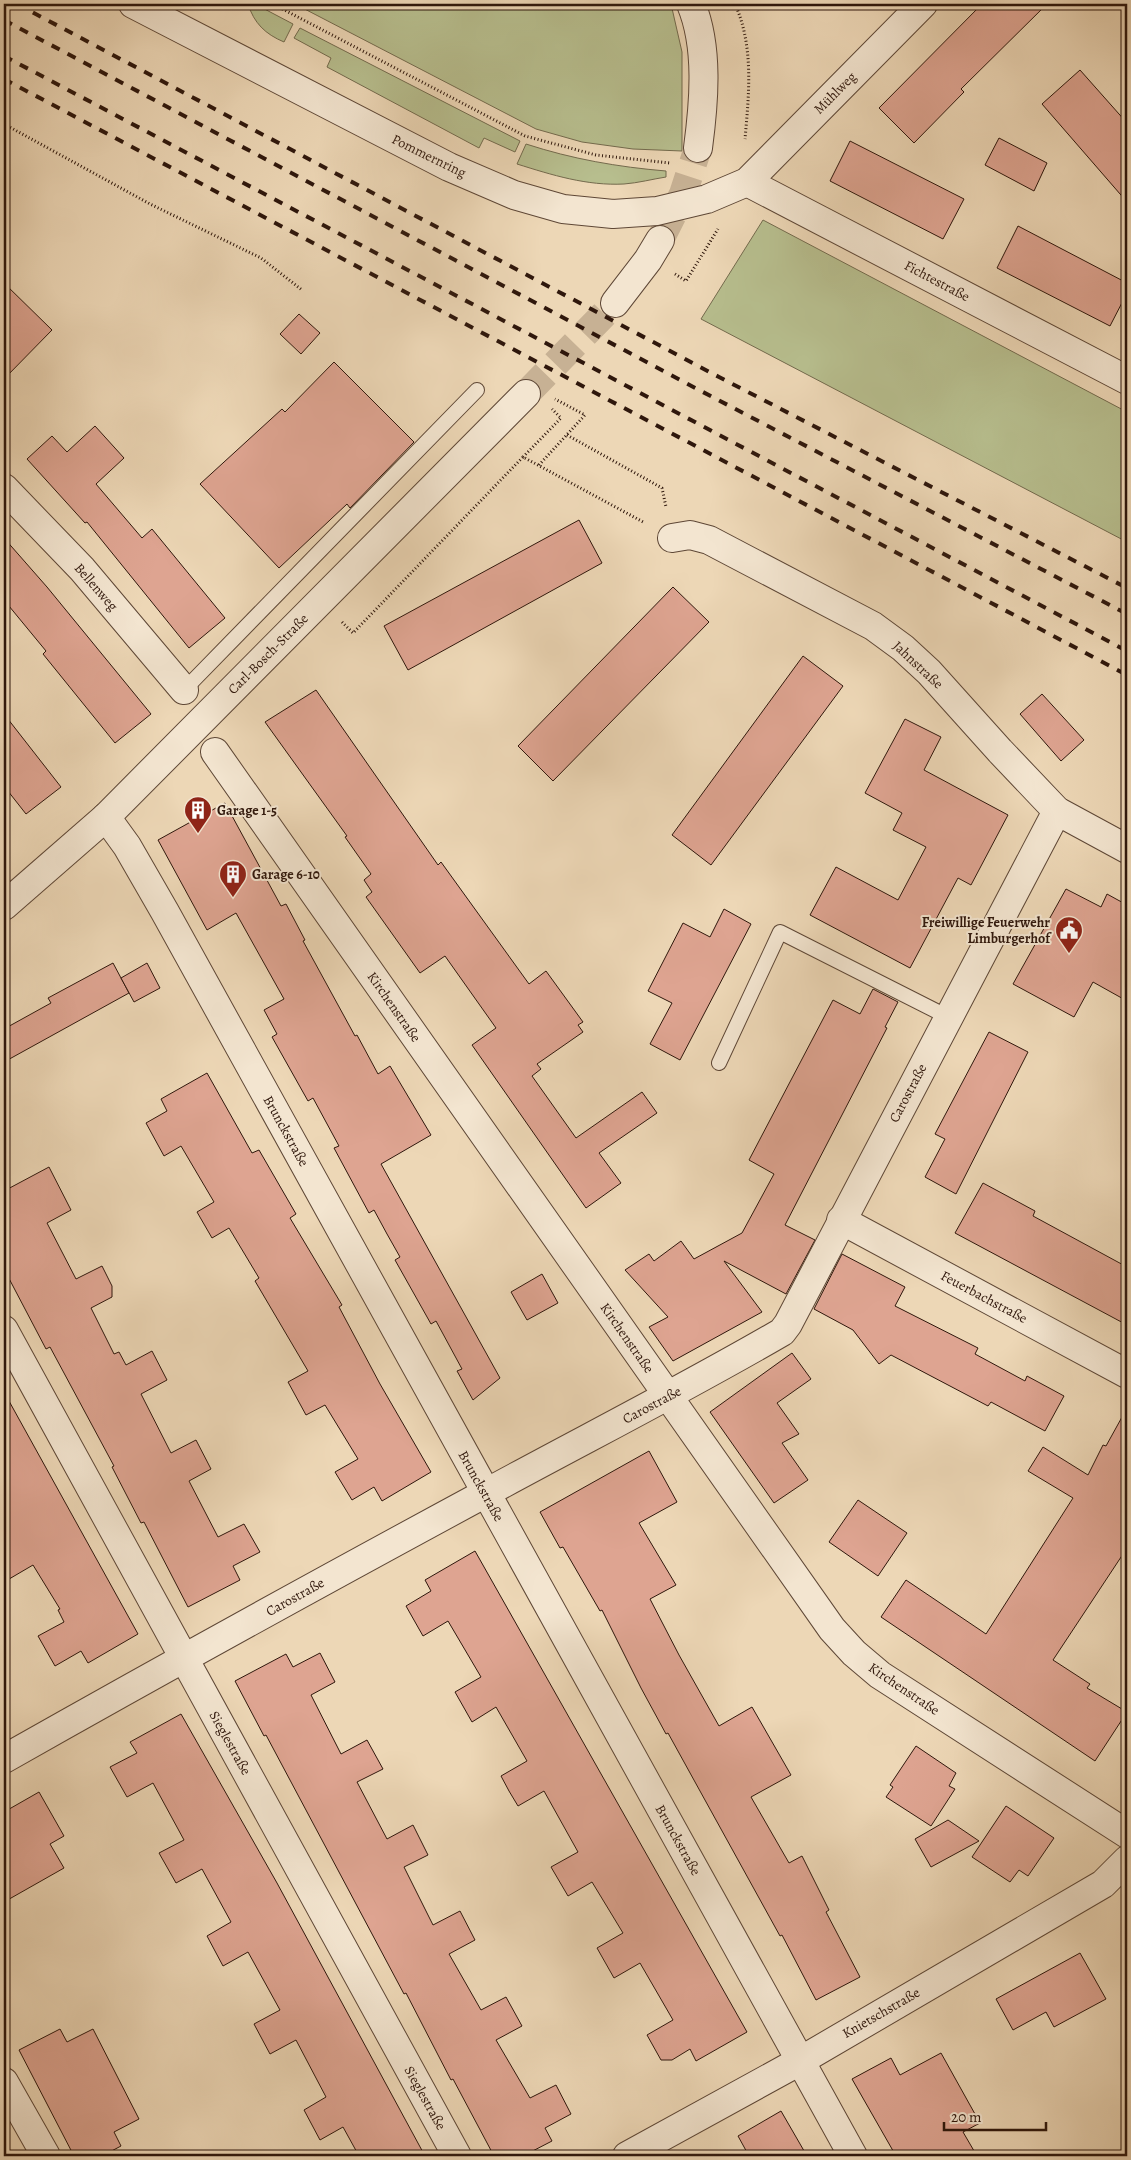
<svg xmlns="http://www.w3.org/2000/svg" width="1131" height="2160" font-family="Alegreya,serif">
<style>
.green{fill:#b7be8e;stroke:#736a4d}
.building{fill:#dea491;stroke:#2f170c}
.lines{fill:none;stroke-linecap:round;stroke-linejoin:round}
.street-tunnel{stroke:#c7b194;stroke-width:28;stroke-dasharray:28 14;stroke-linecap:butt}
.lane-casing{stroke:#5e4736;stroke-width:16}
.street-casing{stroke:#5e4736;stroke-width:30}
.path{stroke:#2f170c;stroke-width:3;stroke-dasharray:1 2.5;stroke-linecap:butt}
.lane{stroke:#f3e5d0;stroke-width:14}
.street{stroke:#f3e5d0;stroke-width:28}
.rail{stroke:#2f170c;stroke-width:4;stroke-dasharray:9 9;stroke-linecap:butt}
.labels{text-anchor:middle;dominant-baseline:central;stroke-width:4;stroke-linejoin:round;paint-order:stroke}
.street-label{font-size:14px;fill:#2f170c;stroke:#f3e5d0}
.poi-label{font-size:14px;font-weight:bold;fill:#2f170c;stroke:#f3e5d0;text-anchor:start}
</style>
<rect width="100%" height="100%" fill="#edd7b6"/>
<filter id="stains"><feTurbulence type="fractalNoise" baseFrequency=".004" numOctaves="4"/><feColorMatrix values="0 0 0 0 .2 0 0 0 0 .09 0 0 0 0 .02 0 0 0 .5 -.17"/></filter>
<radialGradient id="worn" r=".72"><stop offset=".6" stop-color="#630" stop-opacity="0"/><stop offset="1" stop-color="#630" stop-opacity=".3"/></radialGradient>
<!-- green -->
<g class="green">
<path d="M 248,4 L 255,4 L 293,24 L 284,42 C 265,34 254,23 248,4 Z"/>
<path d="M 295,4 L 671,4 L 682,52 L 682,151 L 633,149 L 582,142 L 536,129 Z"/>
<path d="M 300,28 L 520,141 L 515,152 L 484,138 L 479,148 L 327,67 L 331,58 L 294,38 Z"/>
<path d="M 526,144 C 572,159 618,167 666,171 L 666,177 C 653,179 638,183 624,184 C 587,186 552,175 517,164 Z"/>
<path d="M 763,220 L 1127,412 L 1127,542 L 701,319 Z"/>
</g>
<!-- building -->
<g class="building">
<path d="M 982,4 L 1047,4 L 961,89 L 964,92 L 914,143 L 879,108 Z"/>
<path d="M 1080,70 L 1127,123 L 1127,202 L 1042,104 Z"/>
<path d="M 999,138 L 1047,163 L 1034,191 L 985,165 Z"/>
<path d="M 850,141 L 964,199 L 943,239 L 830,181 Z"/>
<path d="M 1018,226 L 1127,283 L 1127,293 L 1110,326 L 997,268 Z"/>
<path d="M 4,283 L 52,330 L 4,379 Z"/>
<path d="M 299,314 L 320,333 L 301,354 L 280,334 Z"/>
<path d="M 334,362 L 414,442 L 350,508 L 347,504 L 279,568 L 200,484 L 282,409 L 285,412 Z"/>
<path d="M 95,426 L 124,458 L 96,484 L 142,538 L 152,529 L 225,618 L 189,648 L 87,522 L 85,523 L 27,459 L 52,436 L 67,452 Z"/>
<path d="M 579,520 L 602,563 L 408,670 L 384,626 Z"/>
<path d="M 4,538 L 47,587 L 151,714 L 115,743 L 43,654 L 46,651 L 4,600 Z"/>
<path d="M 673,587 L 709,622 L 553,781 L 518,746 Z"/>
<path d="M 803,656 L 843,686 L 711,865 L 672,835 Z"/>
<path d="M 316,690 L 438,865 L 441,862 L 529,984 L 546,971 L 583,1022 L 578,1025 L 583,1032 L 537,1064 L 541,1069 L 532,1076 L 576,1138 L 642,1092 L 657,1113 L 599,1153 L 621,1183 L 586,1208 L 472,1045 L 496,1028 L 445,956 L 420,973 L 366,897 L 372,892 L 364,880 L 371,874 L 345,837 L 347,836 L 265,722 Z"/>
<path d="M 1042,694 L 1084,740 L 1061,761 L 1020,714 Z"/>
<path d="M 4,714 L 61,787 L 26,814 L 4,786 Z"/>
<path d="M 905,719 L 941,737 L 924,770 L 1008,815 L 971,885 L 958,878 L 910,968 L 810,915 L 836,867 L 898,900 L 926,847 L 893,830 L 902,813 L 865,793 Z"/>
<path d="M 225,803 L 281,906 L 286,904 L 305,940 L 303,941 L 355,1036 L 357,1035 L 378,1074 L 390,1066 L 431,1135 L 381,1164 L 500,1378 L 473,1400 L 457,1371 L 462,1369 L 436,1321 L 431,1324 L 395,1260 L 400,1257 L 387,1234 L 374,1210 L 369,1213 L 334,1148 L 339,1146 L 313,1098 L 308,1101 L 272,1037 L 277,1034 L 264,1010 L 284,999 L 236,913 L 207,930 L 158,840 Z"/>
<path d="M 1066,889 L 1101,907 L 1107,894 L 1127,905 L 1127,1001 L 1093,982 L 1074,1017 L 1013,984 Z"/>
<path d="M 724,909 L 751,924 L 680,1060 L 650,1044 L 672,1003 L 648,991 L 683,923 L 710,937 Z"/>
<path d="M 113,963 L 129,993 L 4,1062 L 4,1029 L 51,1003 L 48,998 Z"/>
<path d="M 147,963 L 160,988 L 134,1002 L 121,978 Z"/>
<path d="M 873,989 L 898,1002 L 885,1027 L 887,1028 L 785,1225 L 815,1240 L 786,1294 L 724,1261 L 762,1312 L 673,1361 L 649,1327 L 668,1317 L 625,1270 L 649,1254 L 654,1261 L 681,1241 L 694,1259 L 742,1233 L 774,1174 L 749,1160 L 833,1000 L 860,1014 Z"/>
<path d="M 989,1032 L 1028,1052 L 956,1194 L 925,1177 L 945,1139 L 935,1134 Z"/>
<path d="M 207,1073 L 252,1153 L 259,1150 L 296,1214 L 290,1218 L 342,1305 L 339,1307 L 380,1384 L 431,1472 L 382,1501 L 374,1487 L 352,1500 L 335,1472 L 358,1459 L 325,1405 L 306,1415 L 288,1382 L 308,1371 L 255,1281 L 259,1278 L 229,1228 L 212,1238 L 197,1212 L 214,1202 L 181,1146 L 164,1156 L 146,1123 L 167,1111 L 161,1099 Z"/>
<path d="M 49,1167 L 71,1210 L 47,1223 L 76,1279 L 102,1266 L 112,1286 L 112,1297 L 91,1308 L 114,1354 L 119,1352 L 126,1365 L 152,1351 L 167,1380 L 141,1394 L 171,1453 L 196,1440 L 211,1469 L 189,1481 L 218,1537 L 244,1524 L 260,1552 L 233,1566 L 240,1580 L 188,1607 L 144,1522 L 141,1523 L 112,1467 L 114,1466 L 50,1347 L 46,1349 L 4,1269 L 4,1191 Z"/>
<path d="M 983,1183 L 1035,1211 L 1033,1216 L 1127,1267 L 1127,1325 L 955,1233 Z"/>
<path d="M 842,1254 L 905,1287 L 895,1306 L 978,1348 L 975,1354 L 1025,1381 L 1027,1376 L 1064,1396 L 1045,1431 L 991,1402 L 988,1406 L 891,1355 L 879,1364 L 853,1330 L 814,1309 Z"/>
<path d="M 542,1274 L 558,1303 L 527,1320 L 511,1292 Z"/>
<path d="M 792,1353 L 811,1379 L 777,1403 L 799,1434 L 782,1443 L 808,1480 L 774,1503 L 710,1412 Z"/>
<path d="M 4,1392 L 138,1634 L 88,1663 L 81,1651 L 55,1666 L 38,1636 L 64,1622 L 58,1610 L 60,1609 L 33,1565 L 4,1582 Z"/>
<path d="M 1127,1408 L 1127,1548 L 1053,1660 L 1090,1684 L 1087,1688 L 1127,1712 L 1095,1761 L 881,1617 L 906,1580 L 986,1634 L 1073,1498 L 1028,1471 L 1043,1447 L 1088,1475 L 1103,1445 L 1106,1446 Z"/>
<path d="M 649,1451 L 677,1502 L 639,1523 L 676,1585 L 650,1599 L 679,1655 L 719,1726 L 752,1707 L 791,1775 L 751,1797 L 789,1863 L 802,1856 L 829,1910 L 826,1912 L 860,1977 L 816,2000 L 782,1935 L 780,1936 L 668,1733 L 666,1734 L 641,1688 L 602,1610 L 600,1611 L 563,1547 L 560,1548 L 540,1512 Z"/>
<path d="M 858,1500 L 907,1533 L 878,1576 L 829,1542 Z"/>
<path d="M 475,1551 L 747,2032 L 696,2061 L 690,2049 L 672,2060 L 661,2060 L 647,2035 L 673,2020 L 640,1963 L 614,1978 L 597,1948 L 623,1933 L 592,1882 L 568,1896 L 551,1867 L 578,1852 L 544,1791 L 518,1806 L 509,1791 L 501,1776 L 527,1761 L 496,1707 L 472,1722 L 455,1692 L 481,1677 L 448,1621 L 423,1636 L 406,1606 L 431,1591 L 425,1580 Z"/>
<path d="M 320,1653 L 335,1682 L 311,1695 L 341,1754 L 367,1740 L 383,1769 L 357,1782 L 387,1839 L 413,1825 L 428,1855 L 404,1867 L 433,1925 L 460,1911 L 475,1940 L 449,1954 L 481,2010 L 506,1997 L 522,2026 L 496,2040 L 530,2098 L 556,2085 L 571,2114 L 545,2128 L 552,2141 L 523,2156 L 494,2156 L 453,2079 L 451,2080 L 406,1993 L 404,1994 L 266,1735 L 264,1736 L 235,1681 L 286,1654 L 293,1667 Z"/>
<path d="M 181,1714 L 277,1883 L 425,2156 L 359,2156 L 343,2127 L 320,2140 L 304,2110 L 326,2097 L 296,2040 L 270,2054 L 254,2024 L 280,2010 L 248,1952 L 223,1966 L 207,1936 L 231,1922 L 202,1869 L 176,1883 L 159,1853 L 184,1840 L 153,1783 L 127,1797 L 110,1767 L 137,1753 L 130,1742 Z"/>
<path d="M 916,1746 L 956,1773 L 949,1786 L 955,1789 L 931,1826 L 886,1797 L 893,1787 L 890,1785 Z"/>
<path d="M 39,1792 L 64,1836 L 50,1844 L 64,1868 L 4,1902 L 4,1812 Z"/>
<path d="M 1006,1806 L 1054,1838 L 1028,1876 L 1019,1870 L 1010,1882 L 972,1857 Z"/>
<path d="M 948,1820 L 979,1841 L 931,1867 L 915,1839 Z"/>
<path d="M 1080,1953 L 1106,1999 L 1054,2027 L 1046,2012 L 1013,2030 L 996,1999 Z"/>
<path d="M 60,2029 L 67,2042 L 93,2029 L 139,2119 L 114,2132 L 121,2146 L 102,2156 L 74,2156 L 19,2050 Z"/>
<path d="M 941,2053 L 980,2123 L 963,2132 L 977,2156 L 896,2156 L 852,2079 L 891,2058 L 900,2075 Z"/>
<path d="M 781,2111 L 807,2156 L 749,2156 L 738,2136 Z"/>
</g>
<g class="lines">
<!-- street-tunnel -->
<g class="street-tunnel">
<path d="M 660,240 L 683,194 L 698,148"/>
<path d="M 526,394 L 615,303"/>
</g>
<!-- lane casing -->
<g class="lane-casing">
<g id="lane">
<path d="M 184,690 L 477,390"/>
<path d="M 719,1063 L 780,932 L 948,1017"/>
</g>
</g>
<!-- street casing -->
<g class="street-casing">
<g id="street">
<path d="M 133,4 L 449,167 L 514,195 L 563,209 L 613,214 L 657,211 L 707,199 L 747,182 L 923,4"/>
<path d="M 691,4 C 709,47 704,103 698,148"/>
<path d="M 747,182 L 1127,380"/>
<path d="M 615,303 L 648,260 L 660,240"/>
<path d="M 4,488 L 82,569 L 184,690"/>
<path d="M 672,538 L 690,535 L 709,540 L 873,626 L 903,648 L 929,672 L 1000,751 L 1057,811 L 1127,849"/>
<path d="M 215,752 L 832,1629 L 854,1653 L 880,1675 L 1127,1834"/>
<path d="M 106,817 L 127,846 L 165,912 L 853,2156"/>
<path d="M 4,906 L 106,817 L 526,394"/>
<path d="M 841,1220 L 1127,1374"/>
<path d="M 4,1330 L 457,2156"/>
<path d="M 4,1759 C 163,1669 323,1581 484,1494 C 583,1440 684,1389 782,1332 L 788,1324 L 1057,811"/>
<path d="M 4,2082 L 46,2156"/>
<path d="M 627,2156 L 800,2061 L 1103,1884 L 1127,1860"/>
</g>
</g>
<!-- path -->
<g class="path">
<path d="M 273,4 L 525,136 L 596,155 L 670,163"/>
<path d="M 735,4 C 754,46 749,94 745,139"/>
<path d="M 4,124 L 150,204 L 261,258 L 302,290"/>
<path d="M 675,274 L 686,281 L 718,229"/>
<path d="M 567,435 L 662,488 L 666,507"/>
<path d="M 523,457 L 561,418 L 552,409"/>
<path d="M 539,465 L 585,415 L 555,399"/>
<path d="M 342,622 L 353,633 L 523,457 L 645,523"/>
</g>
<!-- lane -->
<use href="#lane" class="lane"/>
<!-- street -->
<use href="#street" class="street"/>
<!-- rail -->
<g class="rail">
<path d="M 17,4 L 719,377 L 1127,588"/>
<path d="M 4,20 L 701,391 L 1127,614"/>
<path d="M 4,56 L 1127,651"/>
<path d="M 4,79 L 1127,675"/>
</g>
</g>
<!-- icons -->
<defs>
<g id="building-pin" transform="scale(1.4375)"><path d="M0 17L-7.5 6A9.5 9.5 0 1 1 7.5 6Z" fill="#8f2418" stroke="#f3e5d0"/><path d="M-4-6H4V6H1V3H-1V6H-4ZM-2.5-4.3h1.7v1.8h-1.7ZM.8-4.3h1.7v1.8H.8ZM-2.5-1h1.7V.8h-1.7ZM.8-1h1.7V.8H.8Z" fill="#fff"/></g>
<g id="civic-pin" transform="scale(1.4375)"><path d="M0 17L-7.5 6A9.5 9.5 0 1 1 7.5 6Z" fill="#8f2418" stroke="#f3e5d0"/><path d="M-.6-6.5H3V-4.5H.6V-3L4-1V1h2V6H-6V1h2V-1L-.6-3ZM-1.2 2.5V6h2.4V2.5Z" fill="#fff"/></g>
</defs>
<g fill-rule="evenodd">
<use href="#building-pin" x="198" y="810"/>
<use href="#building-pin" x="233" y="874"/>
<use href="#civic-pin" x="1069" y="930"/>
</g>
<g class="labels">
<!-- street labels -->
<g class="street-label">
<text transform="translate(835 93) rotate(-45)">Mühlweg</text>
<text transform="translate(429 156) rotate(26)">Pommernring</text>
<text transform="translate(937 281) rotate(28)">Fichtestraße</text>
<text transform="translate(96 587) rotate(49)">Bellenweg</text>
<text transform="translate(268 654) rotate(-45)">Carl-Bosch-Straße</text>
<text transform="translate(918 665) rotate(43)">Jahnstraße</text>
<text transform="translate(394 1007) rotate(55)">Kirchenstraße</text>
<text transform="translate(908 1093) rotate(-62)">Carostraße</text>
<text transform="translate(286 1131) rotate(61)">Brunckstraße</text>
<text transform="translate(984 1297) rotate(28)">Feuerbachstraße</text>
<text transform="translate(627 1338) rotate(55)">Kirchenstraße</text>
<text transform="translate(652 1405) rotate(-28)">Carostraße</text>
<text transform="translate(481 1486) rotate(61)">Brunckstraße</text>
<text transform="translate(295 1597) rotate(-29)">Carostraße</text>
<text transform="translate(904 1689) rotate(34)">Kirchenstraße</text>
<text transform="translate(230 1743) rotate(61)">Sieglestraße</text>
<text transform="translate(678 1840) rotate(61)">Brunckstraße</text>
<text transform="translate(881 2013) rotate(-30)">Knietschstraße</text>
<text transform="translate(425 2098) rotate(61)">Sieglestraße</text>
</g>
<!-- poi labels -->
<g class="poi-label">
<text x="217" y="810">Garage 1-5</text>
<text x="252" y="874">Garage 6-10</text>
<text x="1050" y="922" text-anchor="end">Freiwillige Feuerwehr<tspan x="1050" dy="16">Limburgerhof</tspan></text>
</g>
</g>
<!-- margin -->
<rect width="1131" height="2160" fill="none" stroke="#edd7b6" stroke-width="20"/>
<rect x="5" y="5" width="1121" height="2150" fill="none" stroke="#2f170c" stroke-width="2.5"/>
<rect x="10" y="10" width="1111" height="2140" fill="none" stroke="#2f170c"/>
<!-- scale -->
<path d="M944 2122v8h102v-8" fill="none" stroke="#2f170c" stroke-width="2.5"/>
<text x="951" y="2122" font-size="15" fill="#2f170c" stroke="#f3e5d0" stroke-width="4" paint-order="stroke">20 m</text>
<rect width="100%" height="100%" filter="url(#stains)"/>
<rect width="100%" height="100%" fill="url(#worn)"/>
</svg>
